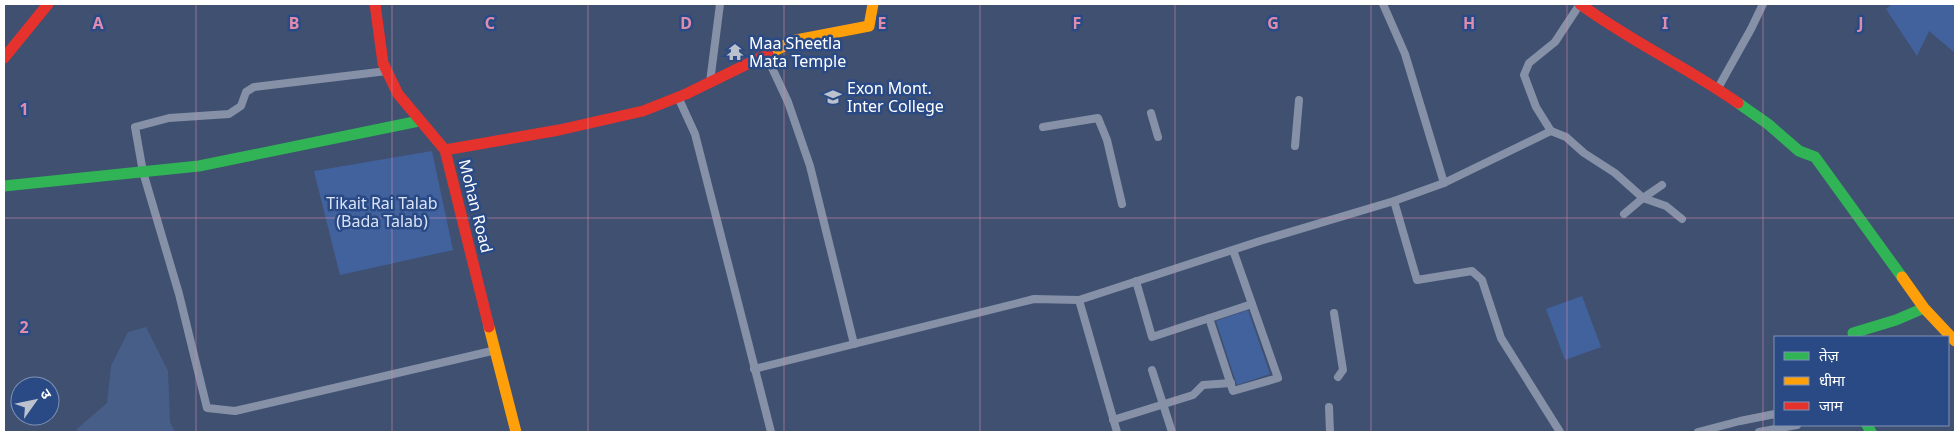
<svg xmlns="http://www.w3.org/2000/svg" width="1959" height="436" font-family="'Noto Sans','Noto Sans Devanagari',sans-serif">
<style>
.green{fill:#42629d}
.water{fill:#475e88}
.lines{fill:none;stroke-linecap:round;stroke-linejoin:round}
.street{stroke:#8691a7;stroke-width:8}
.fast{stroke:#30b455;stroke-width:11}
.slow{stroke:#ff9f0a;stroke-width:11}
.jam{stroke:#e5322d;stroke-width:11}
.grid{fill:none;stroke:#e08cad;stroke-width:1;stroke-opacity:0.55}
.labels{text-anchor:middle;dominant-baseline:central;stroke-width:5;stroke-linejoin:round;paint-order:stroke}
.poi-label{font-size:16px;fill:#fff;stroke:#2a4a86;text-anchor:start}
.park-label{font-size:16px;fill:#d9e3f6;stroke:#2a4a86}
.street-label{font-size:16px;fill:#fff;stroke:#2a4a86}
.grid-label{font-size:16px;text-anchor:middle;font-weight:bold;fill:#e08cad;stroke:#2a4a86;stroke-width:5;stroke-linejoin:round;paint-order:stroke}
</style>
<rect width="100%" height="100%" fill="#3f5071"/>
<!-- green -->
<g class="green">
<path d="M 1892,4 L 1955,4 L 1955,53 L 1929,31 L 1917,56 L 1886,9 Z"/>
<path d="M 432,151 L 453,250 L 340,275 L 314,171 Z"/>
<path d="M 1582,296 L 1601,347 L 1565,360 L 1546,309 Z"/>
<path d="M 1248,310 L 1270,374 L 1237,385 L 1216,321 Z"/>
</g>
<!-- water -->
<path class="water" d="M 146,327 L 168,371 L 170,422 L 175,432 L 76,432 L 78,428 L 107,403 L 111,366 L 128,332 Z"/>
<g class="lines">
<!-- street -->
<g class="street">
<path d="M 1383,4 L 1405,54 L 1444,183"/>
<path d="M 766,55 L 788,102 L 810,166 L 854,344"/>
<path d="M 387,71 L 254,87 L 246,92 L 241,106 L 229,114 L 169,118 L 135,127 L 143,172 L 179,294 L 207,408 L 235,411 L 496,350"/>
<path d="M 710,82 L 720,4"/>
<path d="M 1718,88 L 1751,29 L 1763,4"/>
<path d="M 678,97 L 695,134 L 771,432"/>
<path d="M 1151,113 L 1158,137"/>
<path d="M 1043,127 L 1098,118 L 1107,140 L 1122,204"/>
<path d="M 1551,131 L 1566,137 L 1584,153 L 1615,173 L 1643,198 L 1666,206 L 1682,219"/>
<path d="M 1295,146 L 1299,100"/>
<path d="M 1624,214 L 1643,198 L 1662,185"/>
<path d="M 1136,281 L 1152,337 L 1252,304"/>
<path d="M 1079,300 L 1117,432"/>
<path d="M 1334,313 L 1343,370 L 1338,377"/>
<path d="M 1209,318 L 1233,391 L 1278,378 L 1233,250"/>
<path d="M 754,369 L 1034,299 L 1079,300 L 1260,241 L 1394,201"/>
<path d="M 1152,370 L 1172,432"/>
<path d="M 1329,407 L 1330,432"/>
<path d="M 1113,420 L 1193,395 L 1203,385 L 1231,383"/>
<path d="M 1560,432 L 1501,338 L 1482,280 L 1472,271 L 1417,280 L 1394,201 L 1444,183 L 1551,131 L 1536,107 L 1524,75 L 1529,63 L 1555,42 L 1580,4"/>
<path d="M 1698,432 L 1740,421 L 1775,414"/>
<path d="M 1759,432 L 1797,425"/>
</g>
<!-- fast -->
<g class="fast">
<path d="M 1738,103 L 1768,124 L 1799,151 L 1815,157 L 1902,277"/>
<path d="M 4,186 L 199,166 L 419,121"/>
<path d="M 1854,337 L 1853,333 L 1896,320 L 1924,308"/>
<path d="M 1867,425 L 1871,432"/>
</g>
<!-- slow -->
<g class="slow">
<path d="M 768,54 L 796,40 L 869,26 L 873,4"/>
<path d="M 1902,277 L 1924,308 L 1955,341"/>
<path d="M 489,327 L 516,432"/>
</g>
<!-- jam -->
<g class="jam">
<path d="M 375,4 L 383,63 L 398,94 L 445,150 L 489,327"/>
<path d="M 1580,4 C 1630,41 1687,67 1738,103"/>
<path d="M 4,58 L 48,4"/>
<path d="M 445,150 L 559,130 L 643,111 L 686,94 L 768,54"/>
</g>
</g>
<!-- grid -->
<path class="grid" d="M 196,4 L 196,432M 392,4 L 392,432M 588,4 L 588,432M 784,4 L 784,432M 980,4 L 980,432M 1175,4 L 1175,432M 1371,4 L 1371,432M 1567,4 L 1567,432M 1763,4 L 1763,432M 4,218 L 1955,218"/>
<!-- icons -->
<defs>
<g id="temple-bare" transform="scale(1.35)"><path d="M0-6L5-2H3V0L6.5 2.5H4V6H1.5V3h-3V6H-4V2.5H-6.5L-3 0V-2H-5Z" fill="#bcc2cd" stroke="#2a4a86" stroke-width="2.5" paint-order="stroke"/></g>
<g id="university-bare" transform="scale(1.35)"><path d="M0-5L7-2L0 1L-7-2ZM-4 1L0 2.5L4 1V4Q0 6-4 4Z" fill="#bcc2cd" stroke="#2a4a86" stroke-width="2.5" paint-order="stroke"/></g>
</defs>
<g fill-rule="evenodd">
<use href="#temple-bare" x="735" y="52"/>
<use href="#university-bare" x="833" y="97"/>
</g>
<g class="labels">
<!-- poi labels -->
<g class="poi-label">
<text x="749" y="43">Maa Sheetla<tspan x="749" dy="18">Mata Temple</tspan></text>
<text x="847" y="88">Exon Mont.<tspan x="847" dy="18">Inter College</tspan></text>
</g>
<!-- park labels -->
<g class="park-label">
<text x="382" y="203">Tikait Rai Talab<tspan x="382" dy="18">(Bada Talab)</tspan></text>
</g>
<!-- street labels -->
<g class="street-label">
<text transform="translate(476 206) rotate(76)">Mohan Road</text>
</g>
</g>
<g class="grid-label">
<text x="98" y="29">A</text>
<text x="294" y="29">B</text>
<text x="490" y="29">C</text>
<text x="686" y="29">D</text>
<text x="882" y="29">E</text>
<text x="1077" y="29">F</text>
<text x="1273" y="29">G</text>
<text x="1469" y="29">H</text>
<text x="1665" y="29">I</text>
<text x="1861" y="29">J</text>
<text x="24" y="115">1</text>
<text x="24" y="333">2</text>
</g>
<!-- border -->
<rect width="1959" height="436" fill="none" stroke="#ffffff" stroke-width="10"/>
<!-- legend -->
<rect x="1774" y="336" width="175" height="90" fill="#2a4a86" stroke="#7f92b6"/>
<rect x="1784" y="352" width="25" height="8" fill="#30b455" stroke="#7f92b6"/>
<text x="1819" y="361" font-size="15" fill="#ffffff">तेज़</text>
<rect x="1784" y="377" width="25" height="8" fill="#ff9f0a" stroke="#7f92b6"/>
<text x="1819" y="386" font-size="15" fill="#ffffff">धीमा</text>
<rect x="1784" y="402" width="25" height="8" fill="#e5322d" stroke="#7f92b6"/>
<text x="1819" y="411" font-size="15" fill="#ffffff">जाम</text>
<!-- north arrow -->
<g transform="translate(35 401) rotate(57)"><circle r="24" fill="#2a4a86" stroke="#7f92b6"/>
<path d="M0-4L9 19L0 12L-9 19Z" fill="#bcc2cd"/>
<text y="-8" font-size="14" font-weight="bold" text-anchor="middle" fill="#ffffff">उ</text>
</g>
</svg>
